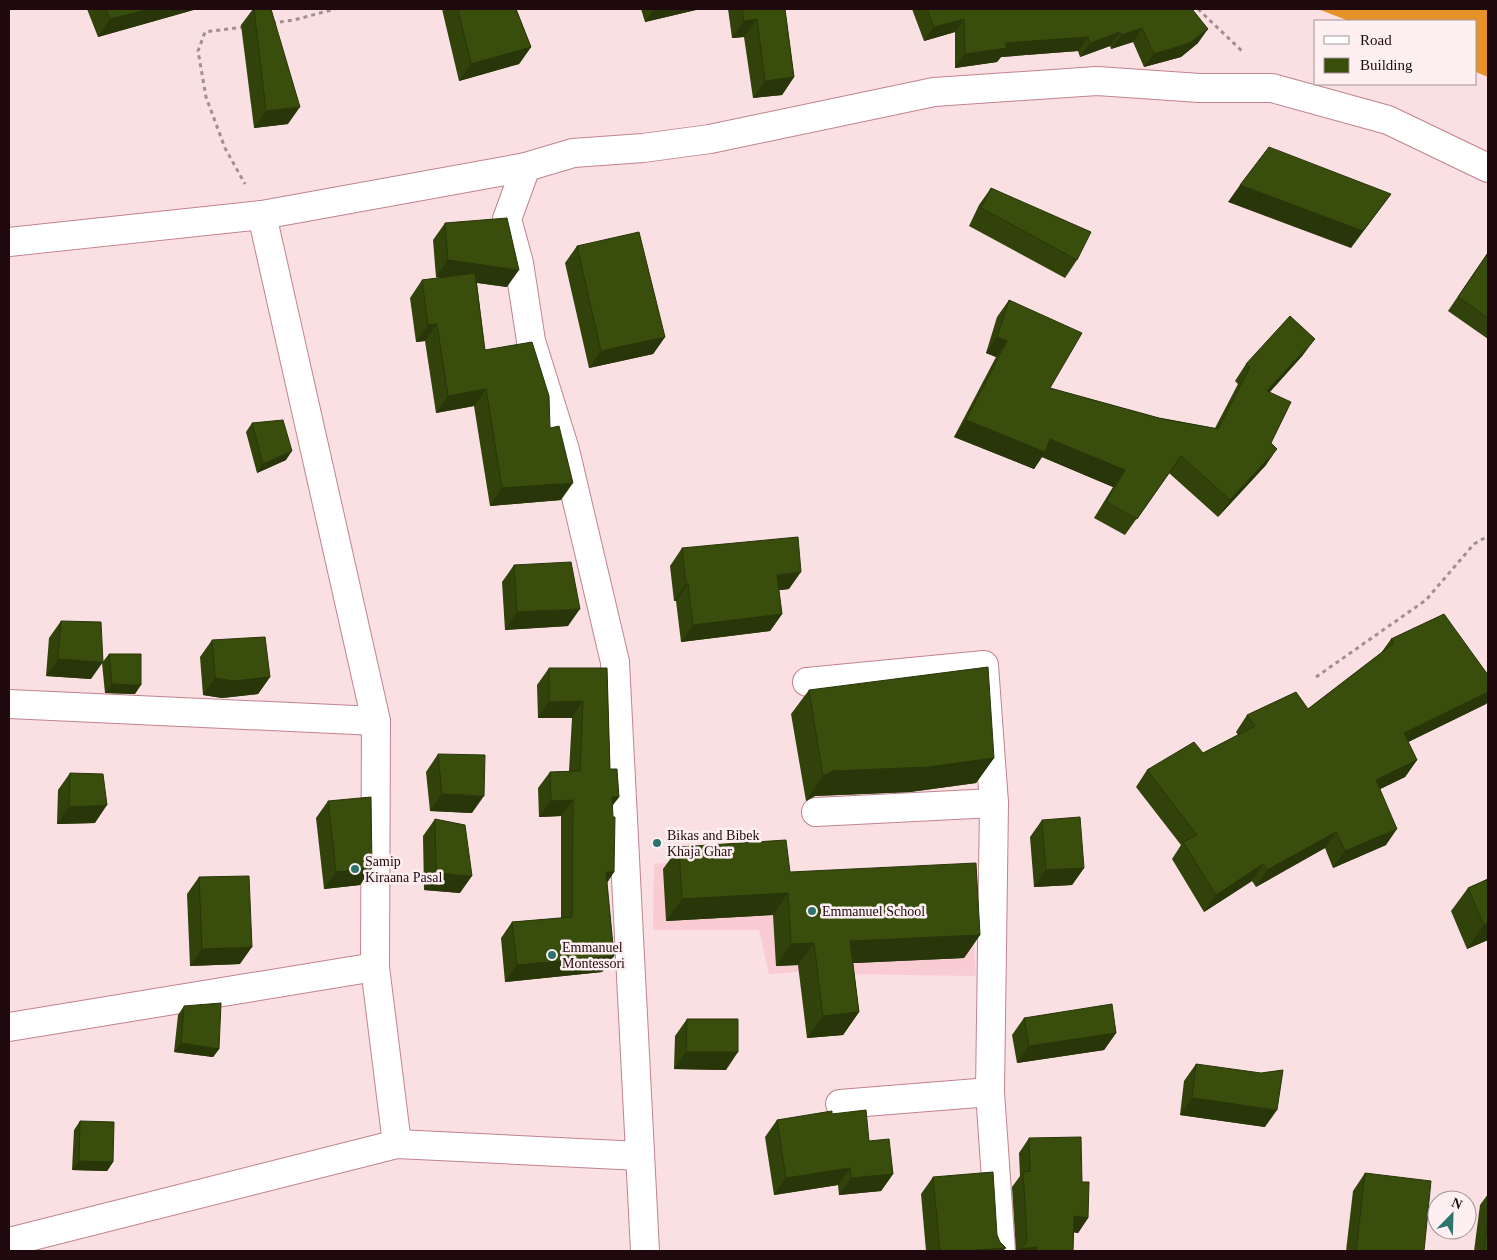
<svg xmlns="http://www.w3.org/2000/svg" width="1497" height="1260" font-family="'Times New Roman',serif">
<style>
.built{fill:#f9ccd4}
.forest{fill:#e79228}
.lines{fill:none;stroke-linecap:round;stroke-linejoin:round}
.street-casing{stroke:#c0838f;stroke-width:30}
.path{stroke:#a68d92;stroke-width:3;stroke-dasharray:4 4;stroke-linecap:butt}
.street{stroke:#fff;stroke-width:28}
.wall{fill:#31420b}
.shaded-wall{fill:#283609}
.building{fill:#394d0d;stroke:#283609}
.poi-dot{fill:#2c746d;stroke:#fef0f2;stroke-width:2}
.labels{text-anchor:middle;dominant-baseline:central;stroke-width:5;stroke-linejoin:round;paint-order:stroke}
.poi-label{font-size:14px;fill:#1f090f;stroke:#fef0f2;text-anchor:start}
</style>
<rect width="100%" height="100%" fill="#fadfe3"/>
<!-- built -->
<path class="built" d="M 735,858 L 738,891 L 969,878 L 976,976 L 843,974 L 833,969 L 769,974 L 759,930 L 653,930 L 654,864 Z"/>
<!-- forest -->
<path class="forest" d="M 1318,9 L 1488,9 L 1488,77 L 1476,72 L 1476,21 L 1349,21 Z"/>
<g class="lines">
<!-- street casing -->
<g class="street-casing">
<g id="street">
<path d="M 9,242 L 262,215 L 526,167"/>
<path d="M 807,682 L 984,665 L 994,803 L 990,1092 L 1001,1251"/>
<path d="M 9,704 L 376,721 L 262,215"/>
<path d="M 816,812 L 994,803"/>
<path d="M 375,967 L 397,1144"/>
<path d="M 9,1027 L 375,967 L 376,721"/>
<path d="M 840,1104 L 990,1092"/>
<path d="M 9,1242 L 397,1144 L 640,1156"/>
<path d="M 645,1251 L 615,662 L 565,450 L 531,341 L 519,263 L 507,219 L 526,167 L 573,153 L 643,148 L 710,139 L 934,92 L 1097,81 L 1200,88 L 1272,88 L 1388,120 L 1488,168"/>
</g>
</g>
<!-- path -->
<g class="path">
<path d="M 1198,9 L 1244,53"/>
<path d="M 272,23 L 294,20 L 335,9"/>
<path d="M 244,27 L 205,32 L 198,51 L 206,97 L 225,148 L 245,184"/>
<path d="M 1316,677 L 1426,600 L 1474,544 L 1488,536"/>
</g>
<!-- street -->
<use href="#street" class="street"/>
</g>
<!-- wall -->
<g class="wall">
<path d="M 87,9 L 197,9 L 98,37 Z"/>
<path d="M 253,9 L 271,9 L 288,124 L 254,128 L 241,25 Z"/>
<path d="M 442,9 L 516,9 L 531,47 L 519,64 L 459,81 Z"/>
<path d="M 641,9 L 700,9 L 645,22 Z"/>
<path d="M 728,9 L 785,9 L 794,77 L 782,95 L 753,98 L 744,37 L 732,38 Z"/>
<path d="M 912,9 L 1192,9 L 1198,43 L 1181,57 L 1144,67 L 1133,42 L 1111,49 L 1110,46 L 1080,57 L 1078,51 L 1001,57 L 997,62 L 955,68 L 955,32 L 924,41 Z"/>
<path d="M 991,188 L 1077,260 L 1065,278 L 969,226 L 979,205 Z"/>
<path d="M 445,223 L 507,287 L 477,283 L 485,350 L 550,428 L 561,500 L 490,506 L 474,406 L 436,413 L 425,341 L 416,342 L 410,298 L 422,280 L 441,278 L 436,277 L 433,240 Z"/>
<path d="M 577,246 L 665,337 L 653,354 L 589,368 L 565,263 Z"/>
<path d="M 1488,252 L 1488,339 L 1448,311 Z"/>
<path d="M 1009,300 L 1050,388 L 1159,418 L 1215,428 L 1238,384 L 1235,381 L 1246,364 L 1303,355 L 1270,392 L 1271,443 L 1266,465 L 1218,517 L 1169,473 L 1125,535 L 1094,518 L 1113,487 L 1042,457 L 1034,469 L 954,437 L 996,357 L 986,353 L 997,317 Z"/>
<path d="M 252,423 L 286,460 L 257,473 L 246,432 Z"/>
<path d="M 682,548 L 789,589 L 779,590 L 782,614 L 770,631 L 681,642 L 676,601 L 674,601 L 670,566 Z"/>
<path d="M 514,565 L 568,626 L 505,630 L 502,582 Z"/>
<path d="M 61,621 L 91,679 L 46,676 L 49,638 Z"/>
<path d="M 1391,639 L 1488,675 L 1488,701 L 1486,704 L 1408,742 L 1417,760 L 1405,777 L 1380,789 L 1386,845 L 1333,868 L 1325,848 L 1256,887 L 1252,881 L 1204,912 L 1172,859 L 1181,845 L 1136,787 L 1147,770 L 1203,753 L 1238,735 L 1236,732 L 1247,715 L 1308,709 L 1381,653 Z"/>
<path d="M 212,640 L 270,677 L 258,694 L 222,698 L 203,695 L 200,657 Z"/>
<path d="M 109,654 L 135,694 L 105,693 L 102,663 Z"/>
<path d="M 549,668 L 607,668 L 610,769 L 619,797 L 612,806 L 614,872 L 607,883 L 614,956 L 602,972 L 505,982 L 501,938 L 512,922 L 561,918 L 561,816 L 539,817 L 538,788 L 550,772 L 569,771 L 572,718 L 538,718 L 537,685 Z"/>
<path d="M 809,690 L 994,758 L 976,783 L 910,792 L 815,796 L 806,801 L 791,714 Z"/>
<path d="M 438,754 L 472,813 L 430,811 L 426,772 Z"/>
<path d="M 70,773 L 95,823 L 57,824 L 58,790 Z"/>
<path d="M 328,801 L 372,868 L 360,885 L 324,889 L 316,818 Z"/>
<path d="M 435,819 L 460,893 L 424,890 L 423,836 Z"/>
<path d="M 1042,820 L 1084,868 L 1072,885 L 1034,887 L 1030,837 Z"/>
<path d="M 679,847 L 790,872 L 980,935 L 964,958 L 853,963 L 859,1012 L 843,1035 L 807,1038 L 798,965 L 776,966 L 773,915 L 666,921 L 663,869 Z"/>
<path d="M 199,877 L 240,964 L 190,966 L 187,894 Z"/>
<path d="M 1488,879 L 1488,940 L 1467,949 L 1451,911 L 1468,888 Z"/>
<path d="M 184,1006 L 219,1049 L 213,1057 L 174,1052 L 178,1015 Z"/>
<path d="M 1024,1018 L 1116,1033 L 1104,1050 L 1017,1063 L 1012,1035 Z"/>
<path d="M 687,1019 L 726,1070 L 674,1069 L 675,1036 Z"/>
<path d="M 1196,1064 L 1265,1127 L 1180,1115 L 1184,1081 Z"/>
<path d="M 832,1114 L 869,1141 L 893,1174 L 881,1191 L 839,1195 L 838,1185 L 774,1195 L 765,1137 L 777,1120 Z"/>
<path d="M 80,1121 L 113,1162 L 107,1171 L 72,1170 L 74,1130 Z"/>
<path d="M 1029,1138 L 1082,1182 L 1088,1218 L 1078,1233 L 1074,1232 L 1073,1251 L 1016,1251 L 1012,1187 L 1020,1176 L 1019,1153 Z"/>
<path d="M 1365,1173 L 1424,1251 L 1346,1251 L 1353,1191 Z"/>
<path d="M 933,1177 L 997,1235 L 1003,1251 L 926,1251 L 921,1194 Z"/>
<path d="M 1488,1194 L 1488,1251 L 1474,1251 L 1480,1205 Z"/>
</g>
<!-- shaded-wall -->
<g class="shaded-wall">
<path d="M 149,9 L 197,9 L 98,37 L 110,19 Z"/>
<path d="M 654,9 L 700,9 L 645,22 Z"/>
<path d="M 757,19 L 744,37 L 732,38 L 744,21 Z"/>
<path d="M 964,19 L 955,32 L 924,41 L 934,27 Z"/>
<path d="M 1142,28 L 1133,42 L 1111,49 L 1121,35 Z"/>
<path d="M 1208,29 L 1198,43 L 1181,57 L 1144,67 L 1154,54 Z"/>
<path d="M 1120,32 L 1110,46 L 1080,57 L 1090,43 Z"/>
<path d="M 1088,37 L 1078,51 L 1001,57 L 997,62 L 955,68 L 965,54 L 1005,43 Z"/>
<path d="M 531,47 L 519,64 L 459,81 L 471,64 Z"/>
<path d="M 794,77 L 782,95 L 753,98 L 765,81 Z"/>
<path d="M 300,107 L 288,124 L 254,128 L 266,111 Z"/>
<path d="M 1240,185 L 1391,194 L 1351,248 L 1228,202 Z"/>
<path d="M 448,260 L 519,270 L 507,287 L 436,277 Z"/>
<path d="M 437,324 L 425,341 L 416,342 L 428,325 Z"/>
<path d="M 665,337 L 653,354 L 589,368 L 601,351 Z"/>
<path d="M 997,337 L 1007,341 L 996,357 L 986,353 Z"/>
<path d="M 1315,339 L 1303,355 L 1255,408 L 1267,391 Z"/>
<path d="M 486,389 L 474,406 L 436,413 L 448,396 Z"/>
<path d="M 966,420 L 1050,439 L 1125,470 L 1113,487 L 1042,457 L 1034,469 L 954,437 Z"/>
<path d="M 1277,449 L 1266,465 L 1218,517 L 1230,500 Z"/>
<path d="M 292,451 L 286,460 L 257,473 L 263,464 Z"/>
<path d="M 573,483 L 561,500 L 490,506 L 502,488 Z"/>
<path d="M 801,572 L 789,589 L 765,592 L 777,575 Z"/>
<path d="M 686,584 L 688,584 L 676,601 L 674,601 Z"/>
<path d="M 580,609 L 568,626 L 505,630 L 517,612 Z"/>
<path d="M 782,614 L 770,631 L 681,642 L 693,625 Z"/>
<path d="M 58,659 L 103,662 L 91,679 L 46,676 Z"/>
<path d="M 270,677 L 258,694 L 222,698 L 203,695 L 215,678 Z"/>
<path d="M 112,684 L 141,685 L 135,694 L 105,693 Z"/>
<path d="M 1488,692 L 1488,701 L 1486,704 L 1392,750 L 1404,733 Z"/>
<path d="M 583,701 L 572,718 L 538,718 L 549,702 Z"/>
<path d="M 994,758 L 976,783 L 910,792 L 815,796 L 806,801 L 823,776 L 833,771 Z"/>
<path d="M 1417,760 L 1405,777 L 1364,797 L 1376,780 Z"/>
<path d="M 442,794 L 484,796 L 472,813 L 430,811 Z"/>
<path d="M 612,797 L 619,797 L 607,813 Z"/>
<path d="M 573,800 L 561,816 L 539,817 L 551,801 Z"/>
<path d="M 107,805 L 95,823 L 57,824 L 69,807 Z"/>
<path d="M 1397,829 L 1386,845 L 1333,868 L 1345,851 Z"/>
<path d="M 1336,832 L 1325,848 L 1256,887 L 1267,870 Z"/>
<path d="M 1263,864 L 1252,881 L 1204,912 L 1216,895 Z"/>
<path d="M 372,868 L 360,885 L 324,889 L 336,872 Z"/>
<path d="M 1084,868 L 1072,885 L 1034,887 L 1046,870 Z"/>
<path d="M 606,872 L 614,872 L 603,888 Z"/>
<path d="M 436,873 L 472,876 L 460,893 L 424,890 Z"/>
<path d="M 788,893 L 773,915 L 666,921 L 682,899 Z"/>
<path d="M 1488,923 L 1488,940 L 1467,949 L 1484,925 Z"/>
<path d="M 980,935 L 964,958 L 834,964 L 850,941 Z"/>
<path d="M 814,943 L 798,965 L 776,966 L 791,944 Z"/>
<path d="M 252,947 L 240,964 L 190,966 L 202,949 Z"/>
<path d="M 614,956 L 602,972 L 505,982 L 517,965 Z"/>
<path d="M 859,1012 L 843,1035 L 807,1038 L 823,1016 Z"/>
<path d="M 1116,1033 L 1104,1050 L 1017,1063 L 1029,1046 Z"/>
<path d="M 181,1043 L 219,1049 L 213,1057 L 174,1052 Z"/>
<path d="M 686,1052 L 738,1052 L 726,1070 L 674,1069 Z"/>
<path d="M 1192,1098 L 1277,1110 L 1265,1127 L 1180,1115 Z"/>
<path d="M 79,1161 L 113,1162 L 107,1171 L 72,1170 Z"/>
<path d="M 850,1168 L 838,1185 L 774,1195 L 786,1178 Z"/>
<path d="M 893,1174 L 881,1191 L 839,1195 L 851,1178 Z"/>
<path d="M 1074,1216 L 1088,1218 L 1078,1233 L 1064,1231 Z"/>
<path d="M 1037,1247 L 1034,1251 L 1019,1251 L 1021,1249 Z"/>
<path d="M 1006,1248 L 1003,1251 L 961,1251 Z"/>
</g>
<!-- building -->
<g class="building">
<path d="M 106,9 L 149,9 L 110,19 Z"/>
<path d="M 254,9 L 271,9 L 300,107 L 266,111 Z"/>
<path d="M 458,9 L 516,9 L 531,47 L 471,64 Z"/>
<path d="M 742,9 L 785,9 L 794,77 L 765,81 L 757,19 L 744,21 Z"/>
<path d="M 927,9 L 1192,9 L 1208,29 L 1190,43 L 1154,54 L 1142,28 L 1121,35 L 1120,32 L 1090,43 L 1088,37 L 1005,43 L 1007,48 L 965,54 L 964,19 L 934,27 Z"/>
<path d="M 1269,147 L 1391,194 L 1363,231 L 1240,185 Z"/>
<path d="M 991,188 L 1091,232 L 1077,260 L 981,208 Z"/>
<path d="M 507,218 L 519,270 L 448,260 L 445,223 Z"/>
<path d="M 639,232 L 665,337 L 601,351 L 577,246 Z"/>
<path d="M 1488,253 L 1488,318 L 1458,297 Z"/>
<path d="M 475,273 L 485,350 L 532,342 L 549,396 L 550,428 L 559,426 L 573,483 L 502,488 L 486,389 L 448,396 L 437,324 L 428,325 L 422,280 Z"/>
<path d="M 1009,300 L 1082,333 L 1050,388 L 1159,418 L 1218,429 L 1250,367 L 1246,364 L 1290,316 L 1315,339 L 1267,391 L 1291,402 L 1271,443 L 1277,449 L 1230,500 L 1181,456 L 1137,519 L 1106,502 L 1125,470 L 1050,439 L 1045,452 L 966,420 L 1007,341 L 997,337 Z"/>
<path d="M 283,420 L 292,451 L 263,464 L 252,423 Z"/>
<path d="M 798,537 L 801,572 L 777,575 L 782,614 L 693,625 L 688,584 L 686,584 L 682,548 Z"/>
<path d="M 571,562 L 580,609 L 517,612 L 514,565 Z"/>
<path d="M 1444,614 L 1488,675 L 1488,692 L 1404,733 L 1417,760 L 1376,780 L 1397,829 L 1345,851 L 1336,832 L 1267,870 L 1263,864 L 1216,895 L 1183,842 L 1197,835 L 1147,770 L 1194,742 L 1203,753 L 1255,726 L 1247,715 L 1296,692 L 1308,709 L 1394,643 L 1391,639 Z"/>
<path d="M 61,621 L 101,622 L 103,662 L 58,659 Z"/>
<path d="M 265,637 L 270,677 L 234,681 L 215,678 L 212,640 Z"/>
<path d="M 109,654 L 141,654 L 141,685 L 112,684 Z"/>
<path d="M 988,667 L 994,758 L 928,767 L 833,771 L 823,776 L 809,690 Z"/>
<path d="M 549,668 L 607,668 L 610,769 L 617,769 L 619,797 L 612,797 L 613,817 L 615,817 L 614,872 L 606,872 L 614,956 L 517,965 L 512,922 L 572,917 L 573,800 L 551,801 L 550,772 L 580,771 L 583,701 L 549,702 Z"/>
<path d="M 438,754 L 485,755 L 484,796 L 442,794 Z"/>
<path d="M 70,773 L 103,774 L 107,805 L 69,807 Z"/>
<path d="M 371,797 L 372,868 L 336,872 L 328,801 Z"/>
<path d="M 1080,817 L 1084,868 L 1046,870 L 1042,820 Z"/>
<path d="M 435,819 L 465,825 L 472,876 L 436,873 Z"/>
<path d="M 786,840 L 790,872 L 976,863 L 980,935 L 850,941 L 859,1012 L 823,1016 L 814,943 L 791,944 L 788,893 L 682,899 L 679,847 Z"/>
<path d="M 249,876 L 252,947 L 202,949 L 199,877 Z"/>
<path d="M 1488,879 L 1488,923 L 1484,925 L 1468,888 Z"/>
<path d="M 221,1003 L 219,1049 L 181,1043 L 184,1006 Z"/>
<path d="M 1112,1004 L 1116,1033 L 1029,1046 L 1024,1018 Z"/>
<path d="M 687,1019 L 738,1019 L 738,1052 L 686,1052 Z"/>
<path d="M 1196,1064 L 1261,1073 L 1283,1070 L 1277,1110 L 1192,1098 Z"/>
<path d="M 866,1110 L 869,1141 L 889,1139 L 893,1174 L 851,1178 L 850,1168 L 786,1178 L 777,1120 L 832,1111 L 832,1114 Z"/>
<path d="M 80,1121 L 114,1122 L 113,1162 L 79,1161 Z"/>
<path d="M 1081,1137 L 1082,1182 L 1089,1182 L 1088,1218 L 1074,1216 L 1073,1251 L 1037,1251 L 1037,1247 L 1021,1249 L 1026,1243 L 1027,1236 L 1023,1172 L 1030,1171 L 1029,1138 Z"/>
<path d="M 993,1172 L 997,1235 L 1000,1242 L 1006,1248 L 961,1251 L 940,1251 L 933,1177 Z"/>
<path d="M 1365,1173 L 1431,1181 L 1424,1251 L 1356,1251 Z"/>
<path d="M 1488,1220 L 1488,1251 L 1484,1251 Z"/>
</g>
<!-- markers -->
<g class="poi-dot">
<circle cx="657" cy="843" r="5"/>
<circle cx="355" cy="869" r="5"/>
<circle cx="812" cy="911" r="5"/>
<circle cx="552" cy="955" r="5"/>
</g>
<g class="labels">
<!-- poi labels -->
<g class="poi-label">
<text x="667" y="835">Bikas and Bibek<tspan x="667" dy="16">Khaja Ghar</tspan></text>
<text x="365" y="861">Samip<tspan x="365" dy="16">Kiraana Pasal</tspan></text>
<text x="822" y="911">Emmanuel School</text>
<text x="562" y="947">Emmanuel<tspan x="562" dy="16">Montessori</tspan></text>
</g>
</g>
<!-- border -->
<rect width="1497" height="1260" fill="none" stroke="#1f090f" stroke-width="20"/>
<!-- legend -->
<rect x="1314" y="20" width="162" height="65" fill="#fef0f2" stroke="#a59497"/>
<rect x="1324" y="36" width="25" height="8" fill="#ffffff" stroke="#a59497"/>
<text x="1360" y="45" font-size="15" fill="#1f090f">Road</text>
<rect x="1324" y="58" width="25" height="15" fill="#394d0d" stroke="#a59497"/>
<text x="1360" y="70" font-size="15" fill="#1f090f">Building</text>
<!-- north arrow -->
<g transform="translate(1452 1215) rotate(23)"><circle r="24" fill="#fef0f2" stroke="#a59497"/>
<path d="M0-4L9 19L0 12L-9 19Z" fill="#2c746d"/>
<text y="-8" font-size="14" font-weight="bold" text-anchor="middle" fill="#1f090f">N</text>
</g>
</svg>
